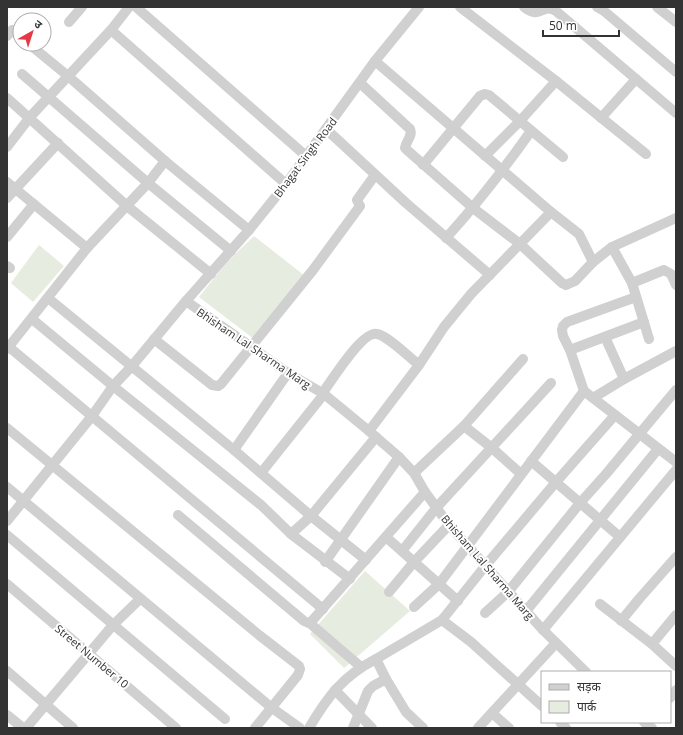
<svg xmlns="http://www.w3.org/2000/svg" width="683" height="735" font-family="'Open Sans','Noto Sans Devanagari',sans-serif">
<style>
.green{fill:#e6ecdf}
.lines{fill:none;stroke-linecap:round;stroke-linejoin:round}
.minor{stroke:#d0d0d0;stroke-width:10}
.labels{text-anchor:middle;dominant-baseline:central;stroke-width:4;stroke-linejoin:round;paint-order:stroke}
.street-label{font-size:11px;fill:#333;stroke:#fff}
</style>
<rect width="100%" height="100%" fill="#fff"/>
<!-- green -->
<g class="green">
<path d="M 254,236 L 305,276 L 254,339 L 199,297 L 226,263 Z"/>
<path d="M 39,245 L 64,266 L 33,302 L 11,283 Z"/>
<path d="M 365,571 L 410,611 L 344,668 L 310,634 Z"/>
</g>
<g class="lines">
<!-- minor -->
<g class="minor">
<path d="M 136,7 L 306,156"/>
<path d="M 460,7 L 556,81 L 646,154"/>
<path d="M 524,7 C 542,21 541,2 556,11 L 676,113"/>
<path d="M 597,7 L 604,11 L 676,72"/>
<path d="M 657,7 L 676,22"/>
<path d="M 69,22 L 82,7"/>
<path d="M 111,30 L 286,184"/>
<path d="M 7,36 L 12,30 L 20,37"/>
<path d="M 29,44 L 68,76 L 165,161 L 249,230"/>
<path d="M 375,61 L 551,212 L 579,234 L 593,262"/>
<path d="M 22,74 L 148,183 L 231,251"/>
<path d="M 360,83 L 410,129 C 413,136 406,141 405,148 L 407,150 L 473,208 L 520,244 L 562,283 L 566,285 L 575,281 L 593,262 L 612,247"/>
<path d="M 7,98 L 127,206 L 211,274"/>
<path d="M 601,118 L 636,79"/>
<path d="M 326,129 L 406,203 L 490,275"/>
<path d="M 7,147 L 30,117 L 111,30 L 129,7"/>
<path d="M 485,156 L 520,121 L 556,81"/>
<path d="M 423,165 L 480,96 L 485,94 L 489,95 L 563,157"/>
<path d="M 7,182 L 87,248"/>
<path d="M 7,198 L 58,143"/>
<path d="M 7,237 L 34,204"/>
<path d="M 446,238 C 477,204 504,169 531,131"/>
<path d="M 7,266 L 10,268"/>
<path d="M 632,283 L 664,270 L 671,274 L 676,285"/>
<path d="M 636,297 L 567,322 L 563,326 L 562,330 L 563,336 L 570,350 L 584,391 L 676,462"/>
<path d="M 48,298 L 234,450 L 311,516 L 366,560"/>
<path d="M 186,301 L 288,373 L 324,394 L 369,431 L 399,457 L 414,473 L 425,492 L 449,525 L 543,630 L 586,672"/>
<path d="M 32,319 L 113,386 L 261,505 L 291,534 L 350,579"/>
<path d="M 605,337 L 624,379"/>
<path d="M 154,339 L 212,385 L 218,386 L 221,384 L 313,270 L 360,206 L 357,200 L 375,175"/>
<path d="M 649,339 L 632,283 L 612,247 L 676,218"/>
<path d="M 9,347 L 323,609"/>
<path d="M 7,349 L 87,248 L 148,183 L 165,161"/>
<path d="M 570,350 L 644,322"/>
<path d="M 593,398 L 624,379 L 676,351"/>
<path d="M 464,426 L 492,448 L 521,474"/>
<path d="M 7,428 L 259,635 L 299,666 L 300,669 L 298,675 L 255,728"/>
<path d="M 369,431 L 419,365 L 444,327 L 471,294 L 551,212"/>
<path d="M 234,450 L 288,373"/>
<path d="M 531,461 L 620,537"/>
<path d="M 261,473 L 324,394 L 324,391 C 332,380 363,330 377,334 C 388,336 409,357 419,365"/>
<path d="M 414,473 L 464,426 L 523,359"/>
<path d="M 7,487 L 272,708 L 300,728"/>
<path d="M 178,515 L 304,621 L 311,624"/>
<path d="M 7,521 L 92,416 L 113,386 L 132,366 L 186,301 L 249,230 L 286,184 L 375,61 L 419,7"/>
<path d="M 291,534 L 311,516 L 376,437"/>
<path d="M 7,535 L 225,719"/>
<path d="M 386,537 L 458,601"/>
<path d="M 402,551 L 437,507 L 551,383"/>
<path d="M 325,562 L 399,457"/>
<path d="M 7,584 L 176,728"/>
<path d="M 389,592 L 414,562 L 449,525"/>
<path d="M 600,604 L 652,644 L 676,666"/>
<path d="M 414,607 L 439,584 L 584,391"/>
<path d="M 526,611 L 658,449"/>
<path d="M 485,613 L 508,592 L 580,503 L 606,474 L 676,390"/>
<path d="M 442,620 L 471,642 L 542,706"/>
<path d="M 621,621 L 639,599 L 676,557"/>
<path d="M 543,630 L 676,470"/>
<path d="M 652,644 L 676,615"/>
<path d="M 361,667 L 313,626 L 311,622 L 425,492"/>
<path d="M 7,671 L 73,728"/>
<path d="M 386,679 L 406,712 L 423,728"/>
<path d="M 335,690 L 372,728"/>
<path d="M 670,698 L 676,690"/>
<path d="M 492,713 L 509,728"/>
<path d="M 7,715 L 23,728"/>
<path d="M 560,722 L 566,728"/>
<path d="M 644,722 L 652,728"/>
<path d="M 26,728 L 113,625 L 140,599"/>
<path d="M 309,728 C 328,696 343,676 376,659"/>
<path d="M 353,728 L 368,691 L 373,686 L 386,679 L 376,659 L 442,620 L 486,565 L 556,482 L 615,415"/>
<path d="M 478,728 L 556,643"/>
</g>
</g>
<g class="labels">
<!-- street labels -->
<g class="street-label">
<text transform="translate(305 157) rotate(-53)">Bhagat Singh Road</text>
<text transform="translate(254 348) rotate(34)">Bhisham Lal Sharma Marg</text>
<text transform="translate(488 567) rotate(49)">Bhisham Lal Sharma Marg</text>
<text transform="translate(92 656) rotate(40)">Street Number 10</text>
</g>
</g>
<!-- border -->
<rect width="683" height="735" fill="none" stroke="#333333" stroke-width="16"/>
<!-- legend -->
<rect x="541" y="671" width="130" height="52" fill="#ffffff" stroke="#adadad"/>
<rect x="549" y="684" width="20" height="6" fill="#d0d0d0" stroke="#adadad"/>
<text x="577" y="691" font-size="12" fill="#333333">सड़क</text>
<rect x="549" y="701" width="20" height="12" fill="#e6ecdf" stroke="#adadad"/>
<text x="577" y="711" font-size="12" fill="#333333">पार्क</text>
<!-- north arrow -->
<g transform="translate(32 32) rotate(39)"><circle r="19" fill="#ffffff" stroke="#adadad"/>
<path d="M0-3L7 15L0 10L-7 15Z" fill="#e63946"/>
<text y="-6" font-size="11" font-weight="bold" text-anchor="middle" fill="#333333">उ</text>
</g>
<!-- scale -->
<path d="M543 30v6h76v-6" fill="none" stroke="#333333" stroke-width="2"/>
<text x="549" y="30" font-size="12" fill="#333333" stroke="#ffffff" stroke-width="3" paint-order="stroke">50 m</text>
</svg>
